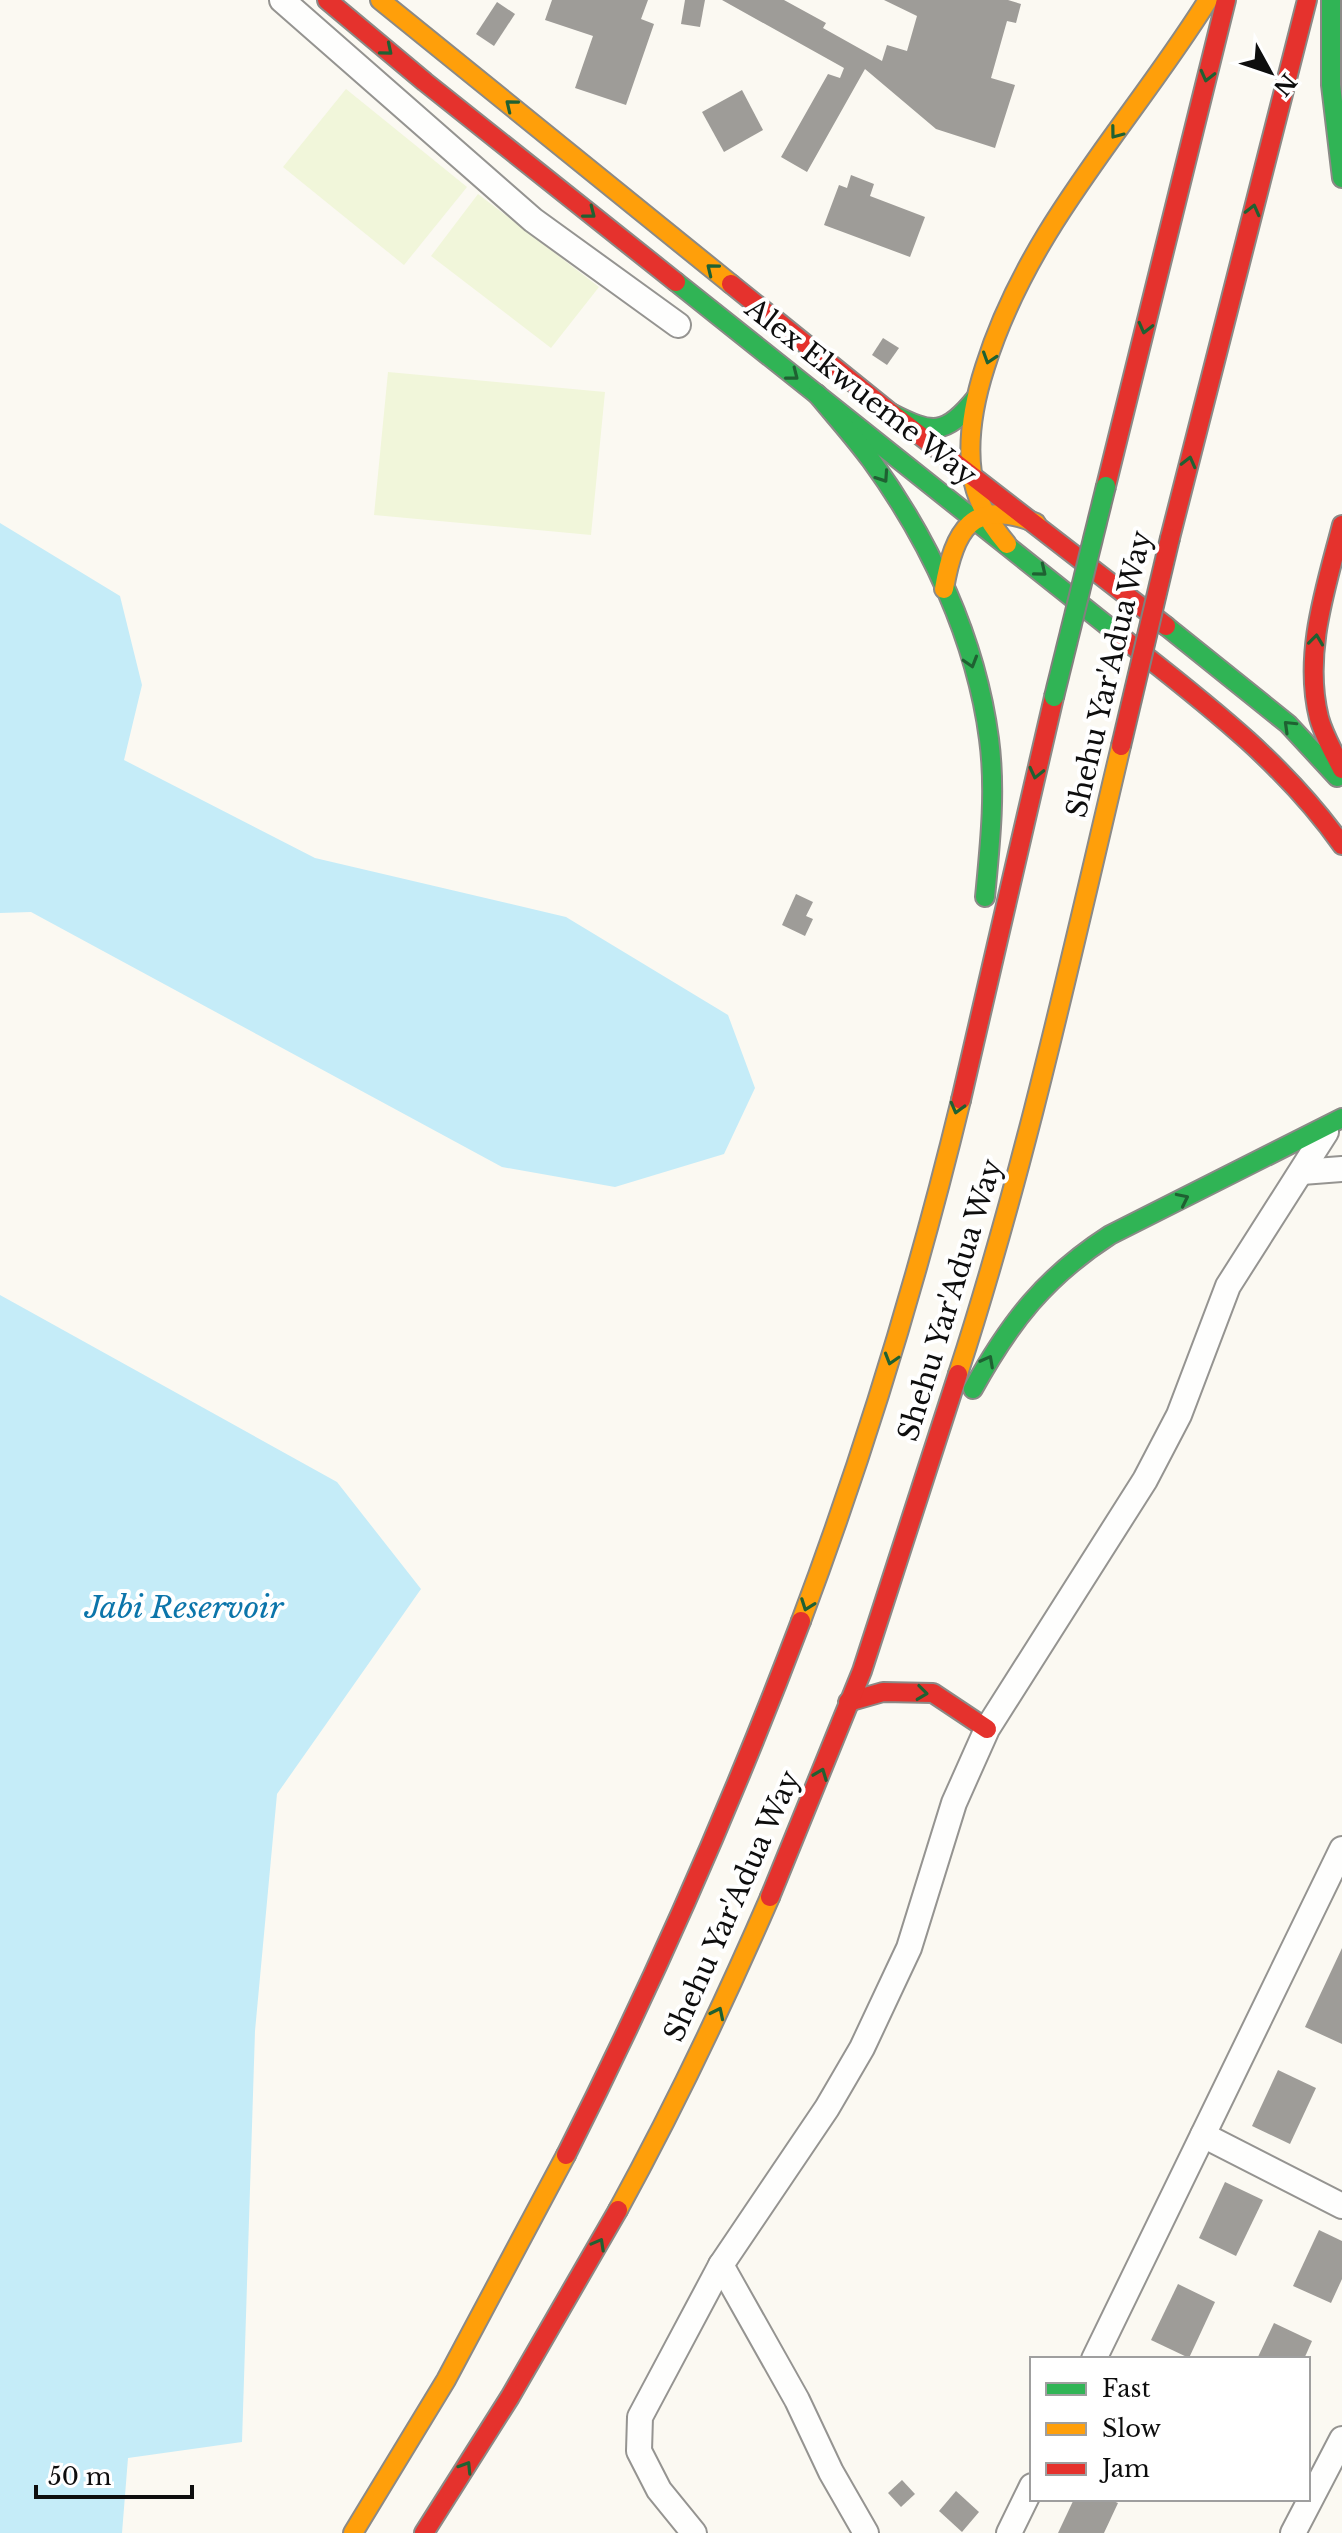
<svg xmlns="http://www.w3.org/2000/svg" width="1342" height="2533" font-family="'Libre Baskerville',serif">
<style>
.pitch{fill:#f1f6da}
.water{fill:#c5ecf8}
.building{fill:#9e9c98}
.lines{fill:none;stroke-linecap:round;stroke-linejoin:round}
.street-casing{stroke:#959491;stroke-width:28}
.fast-casing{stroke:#8b8a87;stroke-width:22}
.slow-casing{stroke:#8b8a87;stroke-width:22}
.jam-casing{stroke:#8b8a87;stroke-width:22}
.street{stroke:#fefefd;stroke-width:24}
.fast{stroke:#30b455;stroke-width:18}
.slow{stroke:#ff9f0a;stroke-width:18}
.jam{stroke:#e5322d;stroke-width:18}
.fast-bridge-casing{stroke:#82817e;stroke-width:22;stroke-linecap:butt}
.jam-bridge-casing{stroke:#82817e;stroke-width:22;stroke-linecap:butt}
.fast-bridge{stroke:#30b455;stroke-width:18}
.jam-bridge{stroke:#e5322d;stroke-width:18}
.oneway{stroke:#1f6132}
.labels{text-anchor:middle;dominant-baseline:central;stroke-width:8;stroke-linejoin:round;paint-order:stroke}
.street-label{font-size:28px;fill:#0e0e0e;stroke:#fff}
.water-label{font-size:30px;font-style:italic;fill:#0c75aa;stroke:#fff}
</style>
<rect width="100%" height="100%" fill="#fbf9f2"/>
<!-- pitch -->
<g class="pitch">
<path d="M 346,89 L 467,187 L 404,265 L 283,167 Z"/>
<path d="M 478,194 L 599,287 L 551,348 L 431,256 Z"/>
<path d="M 388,372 L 605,392 L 591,535 L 374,515 Z"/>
</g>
<!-- water -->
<g class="water">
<path d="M 0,523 L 120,596 L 142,685 L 124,760 L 315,858 L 566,917 L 728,1015 L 755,1088 L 724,1154 L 615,1187 L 502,1167 L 31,912 L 0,913 Z"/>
<path d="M 0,1295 L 337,1482 L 421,1589 L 277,1794 L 255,2031 L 242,2442 L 128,2458 L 122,2533 L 0,2533 Z"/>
</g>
<!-- building -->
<g class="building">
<path d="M 552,0 L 648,0 L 641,19 L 654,24 L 626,105 L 575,88 L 593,36 L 545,20 Z"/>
<path d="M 685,0 L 705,0 L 700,27 L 681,24 Z"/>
<path d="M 722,0 L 784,0 L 826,23 L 823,28 L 882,61 L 887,45 L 907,51 L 917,16 L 884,0 L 1008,0 L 1021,4 L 1016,23 L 1007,21 L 991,78 L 1015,85 L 995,148 L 936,129 L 865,69 L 807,172 L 781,157 L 828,74 L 840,78 L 844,68 Z"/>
<path d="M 497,2 L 515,14 L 494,46 L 476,34 Z"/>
<path d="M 742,90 L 763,130 L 724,152 L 702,112 Z"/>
<path d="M 851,175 L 874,184 L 870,196 L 925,217 L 910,257 L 824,225 L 839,185 L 847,188 Z"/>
<path d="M 883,338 L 899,348 L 887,365 L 872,355 Z"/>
<path d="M 796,894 L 813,902 L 806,916 L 813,919 L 805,936 L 782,925 Z"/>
<path d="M 1342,1948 L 1342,2044 L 1305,2027 Z"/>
<path d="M 1278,2070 L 1316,2088 L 1290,2144 L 1252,2126 Z"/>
<path d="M 1225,2182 L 1263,2200 L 1236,2256 L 1199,2238 Z"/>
<path d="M 1319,2230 L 1342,2241 L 1342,2279 L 1331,2303 L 1293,2286 Z"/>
<path d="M 1178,2284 L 1215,2302 L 1189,2358 L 1151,2340 Z"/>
<path d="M 1274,2323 L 1312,2341 L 1304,2359 L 1257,2359 Z"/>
<path d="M 902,2480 L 915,2494 L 901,2507 L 888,2493 Z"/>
<path d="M 956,2491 L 979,2512 L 962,2532 L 939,2511 Z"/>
<path d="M 1074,2499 L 1109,2499 L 1118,2503 L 1104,2533 L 1058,2533 Z"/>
</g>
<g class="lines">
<!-- street casing -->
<g class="street-casing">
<g id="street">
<path d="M 282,0 L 533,220 L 678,325"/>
<path d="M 1302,1172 L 1342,1169"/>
<path d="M 1203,2135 L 1342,2206"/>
<path d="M 721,2265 L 797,2400 L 831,2472 L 866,2533"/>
<path d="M 1094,2359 L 1342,1849"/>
<path d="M 694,2533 L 659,2490 L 639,2451 L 640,2417 L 721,2265 L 827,2108 L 862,2048 L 909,1948 L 954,1803 L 987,1729 L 1145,1480 L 1179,1415 L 1228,1286 L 1326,1132"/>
<path d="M 1009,2533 L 1032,2486"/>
<path d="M 1293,2533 L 1342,2439"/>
</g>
</g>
<!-- fast casing -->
<g class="fast-casing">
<g id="fast">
<path d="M 1331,0 L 1331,85 L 1342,178"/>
<path d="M 676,282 L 1119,635"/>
<path d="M 817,394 C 835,416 854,437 871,460 C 930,541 976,639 989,739 C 996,791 990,845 985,897"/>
<path d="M 891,413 C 932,434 945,436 975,399"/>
<path d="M 1166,626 L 1288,724 L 1337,777"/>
<path d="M 973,1389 C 1010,1322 1045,1277 1110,1235 L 1342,1118"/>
</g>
</g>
<!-- slow casing -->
<g class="slow-casing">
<g id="slow">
<path d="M 380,0 L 731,284"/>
<path d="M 1007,544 C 990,524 976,501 972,474 C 967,438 974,401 985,367 C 1029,226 1132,122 1208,0"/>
<path d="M 944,589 C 954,530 972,497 1036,523"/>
<path d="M 958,1374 C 1025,1168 1071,957 1121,746"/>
<path d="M 801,1621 C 865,1451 918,1277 961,1100"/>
<path d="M 618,2210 C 674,2108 724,2003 770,1897"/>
<path d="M 353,2533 L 446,2380 L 566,2155"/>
</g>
</g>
<!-- jam casing -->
<g class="jam-casing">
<g id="jam">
<path d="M 327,0 L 425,82 L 676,282"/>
<path d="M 731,284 L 891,413 L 1166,626"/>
<path d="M 1106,486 L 1226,0"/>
<path d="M 1342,525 C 1326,587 1303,654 1319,718 C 1324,736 1334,753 1342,769"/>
<path d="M 1170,538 L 1307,0"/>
<path d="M 1119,635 C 1200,699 1282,760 1342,845"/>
<path d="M 961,1100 L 1054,697"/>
<path d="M 848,1702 L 883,1692 L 933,1693 L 987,1729"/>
<path d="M 770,1897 L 862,1671 L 958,1374"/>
<path d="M 566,2155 C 654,1981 732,1803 801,1621"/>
<path d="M 424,2533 L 510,2397 L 618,2210"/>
</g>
</g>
<!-- street -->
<use href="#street" class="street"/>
<!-- fast -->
<use href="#fast" class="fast"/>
<!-- slow -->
<use href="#slow" class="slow"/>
<!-- jam -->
<use href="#jam" class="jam"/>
<!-- fast-bridge casing -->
<g class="fast-bridge-casing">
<path id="fast-bridge" d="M 1054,697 L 1106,486"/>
</g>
<!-- jam-bridge casing -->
<g class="jam-bridge-casing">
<path id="jam-bridge" d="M 1121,746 L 1170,538"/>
</g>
<!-- fast-bridge -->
<use href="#fast-bridge" class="fast-bridge"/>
<!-- jam-bridge -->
<use href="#jam-bridge" class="jam-bridge"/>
</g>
<!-- one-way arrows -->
<defs><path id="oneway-chevron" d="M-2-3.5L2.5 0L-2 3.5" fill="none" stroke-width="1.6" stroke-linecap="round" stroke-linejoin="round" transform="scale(2)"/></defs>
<g class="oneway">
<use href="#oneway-chevron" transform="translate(387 50) rotate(40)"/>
<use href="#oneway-chevron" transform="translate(1207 76) rotate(104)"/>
<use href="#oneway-chevron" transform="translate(511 105) rotate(-141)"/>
<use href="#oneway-chevron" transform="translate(1116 133) rotate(127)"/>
<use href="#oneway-chevron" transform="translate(1253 210) rotate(-76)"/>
<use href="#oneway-chevron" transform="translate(590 213) rotate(38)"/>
<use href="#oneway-chevron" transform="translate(712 269) rotate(-141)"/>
<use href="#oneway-chevron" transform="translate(1145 328) rotate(104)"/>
<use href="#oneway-chevron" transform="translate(989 358) rotate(108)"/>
<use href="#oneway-chevron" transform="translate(793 375) rotate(38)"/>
<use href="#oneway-chevron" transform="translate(1189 462) rotate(-76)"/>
<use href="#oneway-chevron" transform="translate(883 477) rotate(56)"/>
<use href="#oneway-chevron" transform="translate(1041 571) rotate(39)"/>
<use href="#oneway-chevron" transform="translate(1316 640) rotate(-83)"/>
<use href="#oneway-chevron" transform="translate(971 662) rotate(73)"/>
<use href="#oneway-chevron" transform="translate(1289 726) rotate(-136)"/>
<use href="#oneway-chevron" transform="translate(1036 773) rotate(103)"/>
<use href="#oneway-chevron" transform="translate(957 1108) rotate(105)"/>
<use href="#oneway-chevron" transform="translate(1183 1199) rotate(-26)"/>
<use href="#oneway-chevron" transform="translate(891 1359) rotate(107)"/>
<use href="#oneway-chevron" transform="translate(988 1361) rotate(-62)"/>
<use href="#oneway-chevron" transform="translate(807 1605) rotate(110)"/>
<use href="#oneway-chevron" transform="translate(922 1693) rotate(7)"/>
<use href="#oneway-chevron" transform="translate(821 1774) rotate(-69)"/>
<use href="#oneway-chevron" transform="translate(718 2013) rotate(-64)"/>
<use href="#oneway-chevron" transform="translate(599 2244) rotate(-61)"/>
<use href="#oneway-chevron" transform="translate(466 2467) rotate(-58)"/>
</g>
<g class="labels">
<!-- street labels -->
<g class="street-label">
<text transform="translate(861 392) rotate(38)">Alex Ekwueme Way</text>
<text transform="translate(1109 674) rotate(-77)">Shehu Yar'Adua Way</text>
<text transform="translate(950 1300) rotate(-73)">Shehu Yar'Adua Way</text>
<text transform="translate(732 1906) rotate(-66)">Shehu Yar'Adua Way</text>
</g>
<!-- water labels -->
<g class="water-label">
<text x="184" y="1607">Jabi Reservoir</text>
</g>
</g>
<!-- legend -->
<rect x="1030" y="2357" width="280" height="144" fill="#ffffff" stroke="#9f9f9f" stroke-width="2"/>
<rect x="1046" y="2383" width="40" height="12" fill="#30b455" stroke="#9f9f9f" stroke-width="2"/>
<text x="1102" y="2397" font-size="24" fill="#0e0e0e">Fast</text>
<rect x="1046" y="2423" width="40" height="12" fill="#ff9f0a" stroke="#9f9f9f" stroke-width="2"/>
<text x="1102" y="2437" font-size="24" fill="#0e0e0e">Slow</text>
<rect x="1046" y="2463" width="40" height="12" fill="#e5322d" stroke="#9f9f9f" stroke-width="2"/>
<text x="1102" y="2477" font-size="24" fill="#0e0e0e">Jam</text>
<!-- north arrow -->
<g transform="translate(1270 72) rotate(130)" stroke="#ffffff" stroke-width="6" paint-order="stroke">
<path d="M0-6L14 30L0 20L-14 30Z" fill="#0e0e0e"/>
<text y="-12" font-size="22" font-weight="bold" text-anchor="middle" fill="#0e0e0e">N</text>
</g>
<!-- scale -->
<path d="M36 2485v12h156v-12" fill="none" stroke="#0e0e0e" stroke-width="4"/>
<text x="48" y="2485" font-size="24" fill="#0e0e0e" stroke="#ffffff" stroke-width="6" paint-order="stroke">50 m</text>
</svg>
